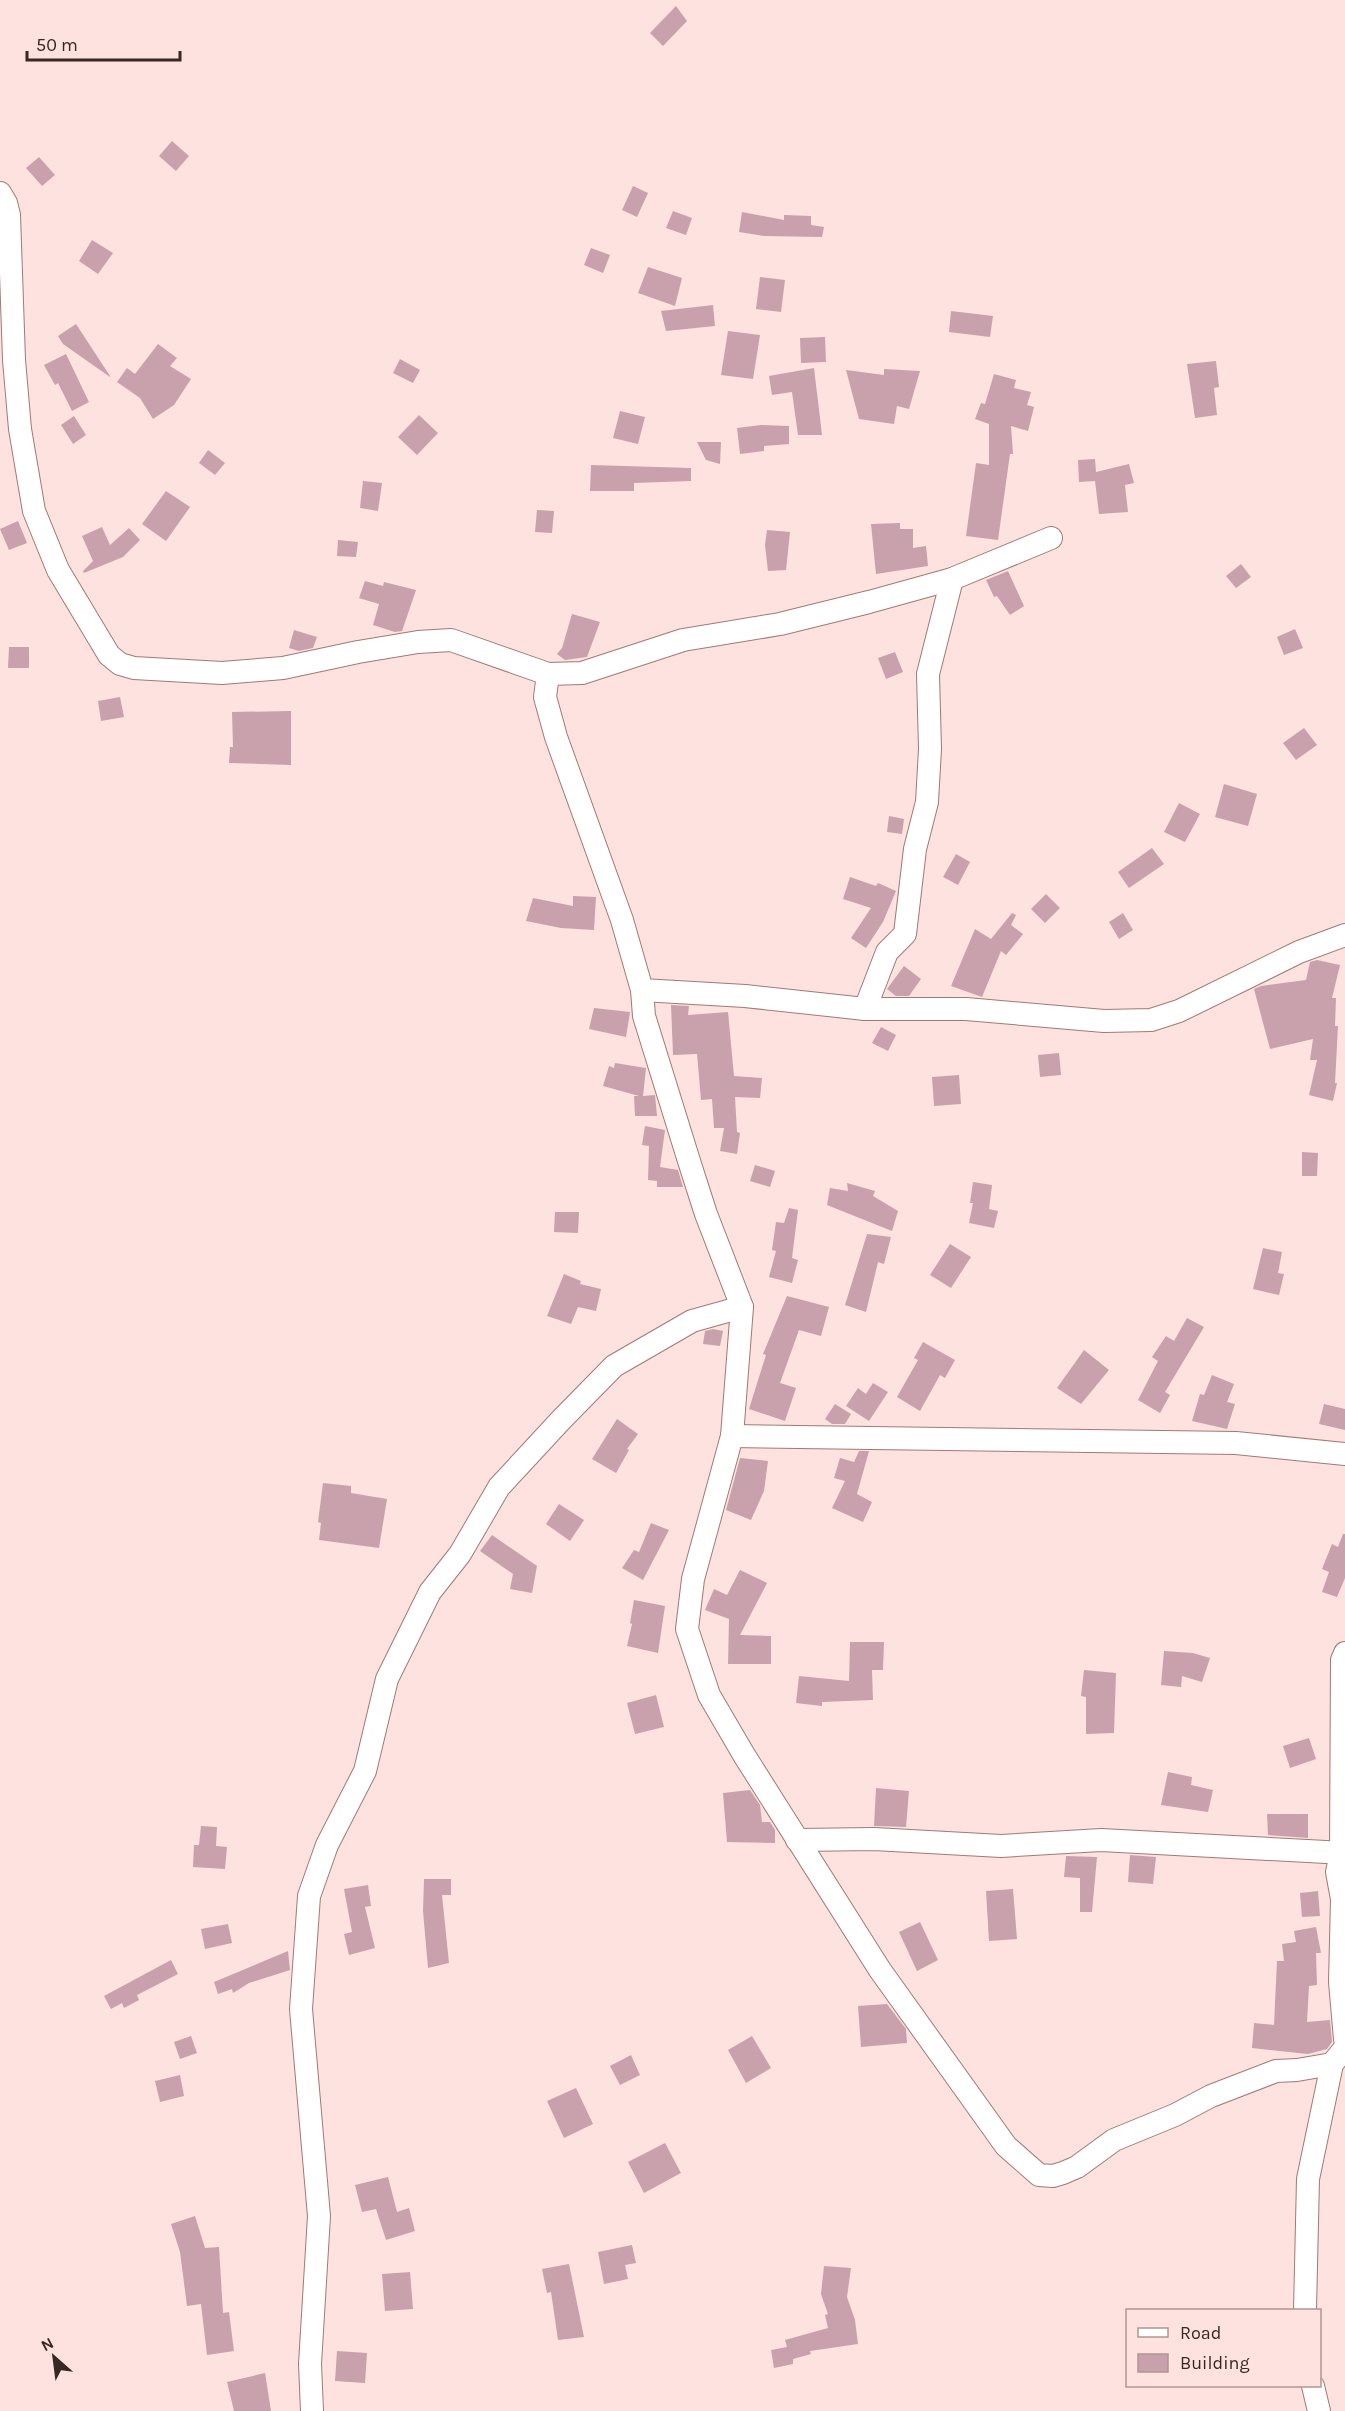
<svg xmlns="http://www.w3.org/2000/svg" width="1345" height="2411" font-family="Karla,sans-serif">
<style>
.building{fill:#c9a1ac}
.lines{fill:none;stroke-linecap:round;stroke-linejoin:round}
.minor-casing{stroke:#a17975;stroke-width:24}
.minor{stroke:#fff;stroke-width:22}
</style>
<rect width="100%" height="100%" fill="#fde2df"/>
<!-- building -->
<g class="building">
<path d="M 676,6 L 687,21 L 663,46 L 650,33 Z"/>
<path d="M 172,141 L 189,156 L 176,171 L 159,156 Z"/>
<path d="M 39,157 L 55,175 L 42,186 L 26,168 Z"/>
<path d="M 633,186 L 648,193 L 637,217 L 622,210 Z"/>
<path d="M 673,211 L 692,218 L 686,235 L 666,228 Z"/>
<path d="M 742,212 L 784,220 L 784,215 L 811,216 L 811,225 L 824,227 L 822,237 L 764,236 L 739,232 Z"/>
<path d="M 92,240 L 113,253 L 98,274 L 79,261 Z"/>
<path d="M 591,248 L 610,255 L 603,273 L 584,265 Z"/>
<path d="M 648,267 L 682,278 L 675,306 L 638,293 Z"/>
<path d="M 760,277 L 785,280 L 781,312 L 756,309 Z"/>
<path d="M 713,305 L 715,326 L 666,331 L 661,311 Z"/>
<path d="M 951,311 L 993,316 L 990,337 L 949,332 Z"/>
<path d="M 76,324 L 110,376 L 110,377 L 63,344 L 58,336 Z"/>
<path d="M 728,331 L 760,335 L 753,379 L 721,375 Z"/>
<path d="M 825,337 L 826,362 L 801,363 L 800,338 Z"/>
<path d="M 158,344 L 177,358 L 170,366 L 191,379 L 174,405 L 153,419 L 140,398 L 117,382 L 127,368 L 135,374 Z"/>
<path d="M 66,354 L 89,402 L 72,411 L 58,383 L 55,385 L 44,365 Z"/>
<path d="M 400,359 L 420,370 L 413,383 L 393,373 Z"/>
<path d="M 1216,361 L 1219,387 L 1214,388 L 1217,415 L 1195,418 L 1187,364 Z"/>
<path d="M 814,368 L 822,435 L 798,435 L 792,392 L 772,395 L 769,376 Z"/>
<path d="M 884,369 L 920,371 L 909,409 L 897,406 L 894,424 L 859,419 L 846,370 L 884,375 Z"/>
<path d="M 994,374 L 1016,380 L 1014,388 L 1031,392 L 1027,405 L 1034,407 L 1028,431 L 1011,426 L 1013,454 L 1010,454 L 998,540 L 966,536 L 976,463 L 989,465 L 989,424 L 975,419 L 981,403 L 985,404 Z"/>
<path d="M 620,411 L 645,417 L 638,444 L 613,438 Z"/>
<path d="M 419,415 L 438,433 L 417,455 L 398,437 Z"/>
<path d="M 74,416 L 86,435 L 73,444 L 61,425 Z"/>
<path d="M 761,425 L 789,426 L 789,444 L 764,446 L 764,451 L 740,454 L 737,428 Z"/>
<path d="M 697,442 L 721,442 L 720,464 L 706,460 Z"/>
<path d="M 208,450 L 225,463 L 215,475 L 199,463 Z"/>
<path d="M 1095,459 L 1096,472 L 1129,464 L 1134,483 L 1125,485 L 1128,512 L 1099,514 L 1095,481 L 1079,482 L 1078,460 Z"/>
<path d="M 591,465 L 691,468 L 691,481 L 634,483 L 634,491 L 590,491 Z"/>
<path d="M 363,481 L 382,483 L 378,511 L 360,508 Z"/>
<path d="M 166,491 L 190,507 L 166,541 L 142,524 Z"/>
<path d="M 537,510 L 554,511 L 552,533 L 535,532 Z"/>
<path d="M 18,521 L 27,543 L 9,550 L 0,529 Z"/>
<path d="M 900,523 L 900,529 L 913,529 L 913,548 L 926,546 L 928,566 L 876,574 L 871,524 Z"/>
<path d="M 102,527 L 110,545 L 129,528 L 140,540 L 123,557 L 84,573 L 83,571 L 93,561 L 82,536 Z"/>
<path d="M 767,530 L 790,532 L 786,570 L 768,571 L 765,545 Z"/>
<path d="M 338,540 L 358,542 L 356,557 L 337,556 Z"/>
<path d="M 1241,564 L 1251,577 L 1236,588 L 1226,576 Z"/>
<path d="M 1008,571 L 1024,606 L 1010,615 L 997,596 L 994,597 L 986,580 Z"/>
<path d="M 365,581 L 383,586 L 384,582 L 416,590 L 402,631 L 395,632 L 373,625 L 379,604 L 359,598 Z"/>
<path d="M 572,614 L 600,622 L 587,657 L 565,660 L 557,654 L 562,648 Z"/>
<path d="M 1295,629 L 1303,648 L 1284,655 L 1277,637 Z"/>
<path d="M 294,630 L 317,637 L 313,648 L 299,651 L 289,648 Z"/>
<path d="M 9,647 L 29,647 L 29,668 L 8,668 Z"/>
<path d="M 895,652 L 903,672 L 886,679 L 878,658 Z"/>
<path d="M 120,697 L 124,717 L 101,721 L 98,701 Z"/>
<path d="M 291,711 L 291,765 L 229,763 L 230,747 L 233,747 L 232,712 Z"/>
<path d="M 1304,728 L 1317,745 L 1296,760 L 1283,743 Z"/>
<path d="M 1224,784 L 1257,794 L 1248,826 L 1215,817 Z"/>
<path d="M 1179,803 L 1200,814 L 1185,842 L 1164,832 Z"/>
<path d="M 889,816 L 904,819 L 902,834 L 887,832 Z"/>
<path d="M 1152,848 L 1164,864 L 1129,888 L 1118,872 Z"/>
<path d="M 956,854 L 970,862 L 958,885 L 943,877 Z"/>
<path d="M 850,877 L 876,886 L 878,883 L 896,891 L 883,922 L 866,948 L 851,938 L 871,908 L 843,899 Z"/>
<path d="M 1046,894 L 1060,908 L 1045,923 L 1031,909 Z"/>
<path d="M 573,896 L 596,897 L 594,930 L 561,928 L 526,921 L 533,898 L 573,906 Z"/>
<path d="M 1012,913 L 1016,915 L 1011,925 L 1023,934 L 1006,955 L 1001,951 L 982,997 L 951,986 L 975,929 L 991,939 Z"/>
<path d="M 1123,913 L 1133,930 L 1119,939 L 1109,922 Z"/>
<path d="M 1317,960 L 1340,965 L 1332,998 L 1336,998 L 1335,1026 L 1338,1026 L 1335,1083 L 1337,1083 L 1333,1101 L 1309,1095 L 1317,1060 L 1310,1060 L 1313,1039 L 1270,1049 L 1254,989 L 1261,986 L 1306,980 L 1310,962 Z"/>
<path d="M 904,966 L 921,979 L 909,996 L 896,996 L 887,989 Z"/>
<path d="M 671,1005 L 689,1006 L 688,1015 L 728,1012 L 734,1076 L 762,1078 L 760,1098 L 735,1097 L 737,1132 L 740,1133 L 737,1154 L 720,1151 L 724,1128 L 714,1128 L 712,1099 L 701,1100 L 697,1054 L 673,1055 Z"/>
<path d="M 594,1008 L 630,1012 L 626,1037 L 589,1029 Z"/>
<path d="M 881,1027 L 896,1035 L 888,1051 L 872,1043 Z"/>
<path d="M 1059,1053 L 1061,1075 L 1040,1077 L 1038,1055 Z"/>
<path d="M 615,1063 L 646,1068 L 643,1096 L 655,1095 L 657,1116 L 635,1116 L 634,1096 L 639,1096 L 603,1086 L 609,1066 L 614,1068 Z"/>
<path d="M 959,1075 L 961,1104 L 934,1106 L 932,1077 Z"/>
<path d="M 645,1126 L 665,1130 L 660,1167 L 678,1170 L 683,1187 L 657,1187 L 657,1181 L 648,1180 L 649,1146 L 642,1145 Z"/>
<path d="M 1302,1152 L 1318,1153 L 1317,1176 L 1302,1176 Z"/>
<path d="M 755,1165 L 775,1171 L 770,1187 L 750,1181 Z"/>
<path d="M 973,1182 L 992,1185 L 989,1209 L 998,1211 L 994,1228 L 969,1223 L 973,1203 L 970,1203 Z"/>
<path d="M 847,1183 L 875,1191 L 873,1196 L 898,1211 L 892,1231 L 827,1205 L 830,1188 L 848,1191 Z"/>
<path d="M 789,1208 L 798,1210 L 792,1258 L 798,1260 L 792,1283 L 769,1277 L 776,1251 L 772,1250 L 776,1222 L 784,1223 Z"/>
<path d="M 555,1212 L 579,1212 L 578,1233 L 554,1232 Z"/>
<path d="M 867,1234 L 891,1237 L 884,1264 L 878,1262 L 866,1312 L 845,1305 Z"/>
<path d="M 950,1244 L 971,1257 L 951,1288 L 930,1275 Z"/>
<path d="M 1263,1248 L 1282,1252 L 1278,1273 L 1284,1274 L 1279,1295 L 1253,1289 Z"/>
<path d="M 564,1274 L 581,1281 L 580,1284 L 601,1289 L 596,1311 L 578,1307 L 571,1324 L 547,1316 Z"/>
<path d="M 787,1296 L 829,1307 L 821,1336 L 799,1330 L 780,1383 L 796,1388 L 785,1421 L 749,1409 L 766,1355 L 763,1354 Z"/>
<path d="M 1187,1318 L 1204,1327 L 1165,1392 L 1170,1395 L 1160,1413 L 1138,1400 L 1158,1361 L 1152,1357 L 1166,1336 L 1174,1341 Z"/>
<path d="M 713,1329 L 723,1331 L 720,1346 L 703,1344 L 705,1331 Z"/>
<path d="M 923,1342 L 955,1360 L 945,1378 L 940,1375 L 920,1411 L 897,1397 L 918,1360 L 914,1358 Z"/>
<path d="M 1084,1350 L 1109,1370 L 1081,1404 L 1057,1388 Z"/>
<path d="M 1212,1375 L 1234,1384 L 1227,1402 L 1235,1404 L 1227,1429 L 1192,1421 L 1200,1394 L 1204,1395 Z"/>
<path d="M 873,1383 L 888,1392 L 869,1421 L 846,1406 L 858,1388 L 866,1394 Z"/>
<path d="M 835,1404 L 851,1414 L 845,1424 L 832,1424 L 825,1419 Z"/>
<path d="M 1324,1404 L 1345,1409 L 1345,1430 L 1319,1424 Z"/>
<path d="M 617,1419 L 638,1434 L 627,1449 L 629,1450 L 616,1473 L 592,1459 Z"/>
<path d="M 859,1451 L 869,1451 L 857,1494 L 872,1502 L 863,1522 L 832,1508 L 845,1481 L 834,1478 L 840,1458 L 854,1462 Z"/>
<path d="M 740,1458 L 768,1461 L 764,1491 L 751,1520 L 726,1510 Z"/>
<path d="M 323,1483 L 351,1486 L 351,1493 L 387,1499 L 379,1548 L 319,1540 L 321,1523 L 318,1522 Z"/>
<path d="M 559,1504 L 584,1520 L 570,1541 L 546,1524 Z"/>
<path d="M 651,1523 L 669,1530 L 643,1580 L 622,1568 L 634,1550 L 639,1552 Z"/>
<path d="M 1343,1534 L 1345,1534 L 1345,1578 L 1337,1597 L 1322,1592 L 1329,1572 L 1322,1569 L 1332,1544 L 1338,1547 Z"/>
<path d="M 492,1535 L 537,1566 L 532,1593 L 510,1589 L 513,1574 L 480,1551 Z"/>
<path d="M 740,1570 L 767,1583 L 740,1635 L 771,1636 L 771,1664 L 728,1664 L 729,1619 L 705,1610 L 714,1589 L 727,1595 Z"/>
<path d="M 634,1600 L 665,1606 L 658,1653 L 627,1646 L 632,1624 L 630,1623 Z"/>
<path d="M 850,1642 L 884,1642 L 883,1670 L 872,1670 L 873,1700 L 822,1702 L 822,1706 L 796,1703 L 799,1676 L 849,1681 Z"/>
<path d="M 1164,1651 L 1193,1653 L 1210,1658 L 1202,1682 L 1182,1676 L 1181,1687 L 1161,1685 Z"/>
<path d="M 1084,1670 L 1116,1673 L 1114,1733 L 1086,1734 L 1086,1697 L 1081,1696 Z"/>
<path d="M 656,1695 L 664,1727 L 635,1734 L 627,1703 Z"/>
<path d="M 1309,1738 L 1316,1759 L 1290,1768 L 1283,1746 Z"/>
<path d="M 1168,1772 L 1192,1777 L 1191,1785 L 1213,1790 L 1208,1812 L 1161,1805 Z"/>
<path d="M 876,1788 L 909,1791 L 906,1827 L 874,1826 Z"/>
<path d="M 750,1790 L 760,1805 L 762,1822 L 770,1822 L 775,1830 L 775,1843 L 727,1842 L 723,1793 Z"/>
<path d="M 1267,1814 L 1308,1814 L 1308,1838 L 1268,1835 Z"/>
<path d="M 201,1826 L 217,1827 L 216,1846 L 227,1847 L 225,1869 L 193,1867 L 194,1845 L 199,1845 Z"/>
<path d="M 1130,1855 L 1156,1857 L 1153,1884 L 1128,1882 Z"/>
<path d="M 1066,1856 L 1097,1857 L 1092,1912 L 1080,1912 L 1080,1878 L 1064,1877 Z"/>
<path d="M 424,1879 L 451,1879 L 451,1895 L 442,1895 L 449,1963 L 428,1968 L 423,1911 Z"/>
<path d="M 368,1885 L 371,1906 L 365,1907 L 375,1948 L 349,1955 L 344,1934 L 352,1932 L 344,1889 Z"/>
<path d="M 1013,1889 L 1017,1939 L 989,1941 L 986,1891 Z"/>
<path d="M 1318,1891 L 1320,1916 L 1302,1917 L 1300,1893 Z"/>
<path d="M 920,1922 L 938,1960 L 917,1971 L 899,1932 Z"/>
<path d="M 228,1924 L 232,1943 L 205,1949 L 201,1929 Z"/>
<path d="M 1316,1927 L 1321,1953 L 1316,1953 L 1317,1985 L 1309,1986 L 1307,2022 L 1330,2020 L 1332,2042 L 1327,2049 L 1308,2054 L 1252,2048 L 1254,2023 L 1274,2025 L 1277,1961 L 1284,1961 L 1282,1944 L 1296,1942 L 1294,1931 Z"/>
<path d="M 288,1951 L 290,1970 L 249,1983 L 233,1993 L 232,1989 L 218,1994 L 214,1982 Z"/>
<path d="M 171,1960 L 178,1974 L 137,1995 L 139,2000 L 124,2008 L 122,2003 L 111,2009 L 104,1996 Z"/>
<path d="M 887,2004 L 906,2029 L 907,2043 L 861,2047 L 858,2006 Z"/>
<path d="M 191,2036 L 197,2053 L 180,2059 L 174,2042 Z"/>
<path d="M 752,2036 L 771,2068 L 746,2083 L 728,2050 Z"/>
<path d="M 631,2055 L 640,2075 L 620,2085 L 610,2066 Z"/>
<path d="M 180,2075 L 184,2096 L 160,2102 L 155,2081 Z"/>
<path d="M 576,2088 L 593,2124 L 564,2138 L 547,2101 Z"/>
<path d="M 665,2143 L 681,2173 L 644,2193 L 628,2162 Z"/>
<path d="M 388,2177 L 397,2212 L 409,2208 L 415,2231 L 386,2240 L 376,2209 L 362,2212 L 355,2185 Z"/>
<path d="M 195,2216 L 205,2248 L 219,2247 L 223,2313 L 229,2312 L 234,2351 L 207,2355 L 201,2304 L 187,2306 L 180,2252 L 171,2224 Z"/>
<path d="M 632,2245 L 636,2263 L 625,2265 L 628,2279 L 604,2284 L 598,2252 Z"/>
<path d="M 569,2264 L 584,2337 L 558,2340 L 551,2292 L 547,2293 L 542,2269 Z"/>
<path d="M 824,2266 L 851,2268 L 847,2297 L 855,2320 L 858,2344 L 810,2351 L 811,2354 L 793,2359 L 793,2364 L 774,2368 L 771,2350 L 787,2347 L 785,2340 L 828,2328 L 825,2315 L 828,2314 L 821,2294 Z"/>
<path d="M 410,2272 L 413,2309 L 385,2311 L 382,2274 Z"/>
<path d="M 337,2351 L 367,2353 L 365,2383 L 335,2381 Z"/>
<path d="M 265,2373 L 271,2411 L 234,2411 L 227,2382 Z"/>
</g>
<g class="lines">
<!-- minor casing -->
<g class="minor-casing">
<g id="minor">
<path d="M 0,193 L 6,203 L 9,215 L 14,360 L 20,429 L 34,511 L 58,570 L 109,655 L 120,664 L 134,668 L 222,673 L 283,668 L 358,652 L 418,642 L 451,640 L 548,674 L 545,697 L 556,737 L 622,920 L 642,990 L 644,1016 L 689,1161 L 706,1214 L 742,1307 L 732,1436 L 693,1579 L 687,1629 L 709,1695 L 744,1755 L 880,1970 L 1006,2146 L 1039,2175 L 1053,2176 L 1063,2173 L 1077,2167 L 1114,2140 L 1175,2115 L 1211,2096 L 1276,2071 L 1297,2070 L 1332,2064 L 1345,2048"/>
<path d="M 548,674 L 582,673 L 683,640 L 780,624 L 869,602 L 952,579 L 1051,538"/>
<path d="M 642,990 L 745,996 L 865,1009 L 966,1009 L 1104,1021 L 1151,1020 L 1179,1011 L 1299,952 L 1345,935"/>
<path d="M 865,1009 L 887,952 L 905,934 L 915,849 L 927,802 L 930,749 L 928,674 L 952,579"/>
<path d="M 732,1436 L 1236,1443 L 1345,1454"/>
<path d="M 1345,1653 L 1342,1660 L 1341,1853 L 1337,1872 L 1342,1899 L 1340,1982 L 1345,2039"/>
<path d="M 797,1840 L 874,1839 L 1001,1846 L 1101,1840 L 1345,1853"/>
<path d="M 1305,2310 L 1308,2179 L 1332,2064"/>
<path d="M 1313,2386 L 1319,2411"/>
<path d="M 312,2411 L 310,2364 L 319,2216 L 301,2009 L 309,1896 L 327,1845 L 365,1771 L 387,1679 L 430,1592 L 460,1554 L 499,1487 L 561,1420 L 614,1366 L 692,1321 L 742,1307"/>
</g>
</g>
<!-- minor -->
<use href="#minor" class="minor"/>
</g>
<!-- legend -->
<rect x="1126" y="2309" width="195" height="78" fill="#fde2df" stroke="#ae9795" stroke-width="1.5"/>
<rect x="1138" y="2328" width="30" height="9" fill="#ffffff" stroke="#ae9795" stroke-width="1.5"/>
<text x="1180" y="2339" font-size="18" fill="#372725">Road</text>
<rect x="1138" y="2354" width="30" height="18" fill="#c9a1ac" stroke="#ae9795" stroke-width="1.5"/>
<text x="1180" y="2369" font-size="18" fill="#372725">Building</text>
<!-- north arrow -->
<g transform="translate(54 2357) rotate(332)" stroke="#fde2df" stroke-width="4.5" paint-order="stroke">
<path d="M0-4.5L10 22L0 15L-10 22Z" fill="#372725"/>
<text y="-9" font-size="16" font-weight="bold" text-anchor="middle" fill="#372725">N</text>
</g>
<!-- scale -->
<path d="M27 51v9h153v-9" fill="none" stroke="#372725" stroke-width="3"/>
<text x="36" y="51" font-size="18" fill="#372725" stroke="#fde2df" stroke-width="4.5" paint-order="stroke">50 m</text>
</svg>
